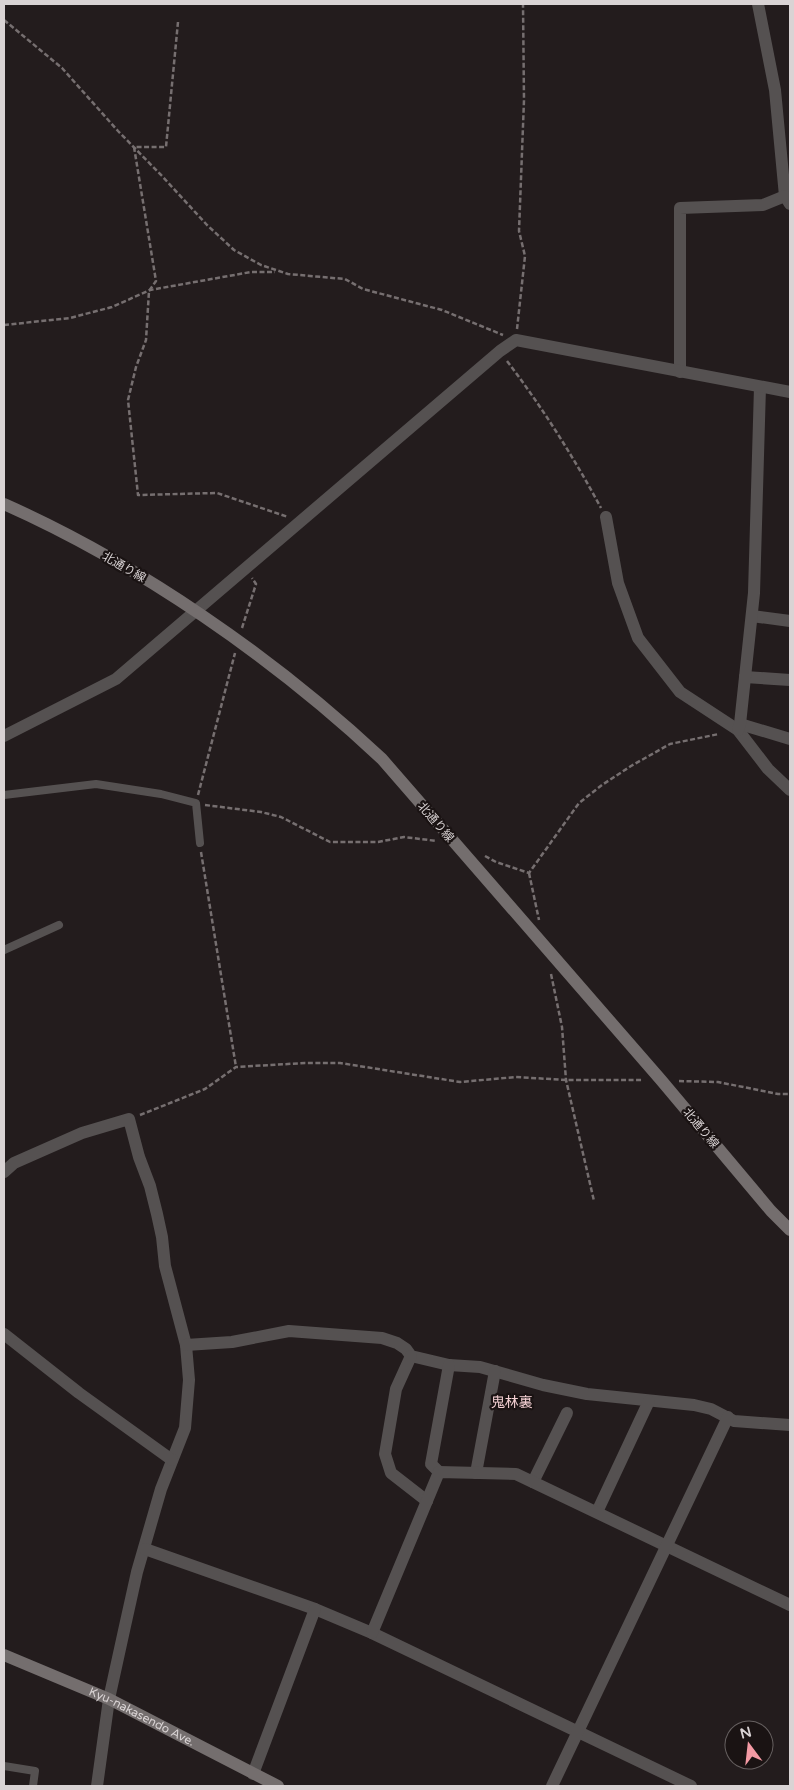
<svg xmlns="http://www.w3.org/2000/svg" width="794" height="1790" font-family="'Varela Round','Noto Sans JP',sans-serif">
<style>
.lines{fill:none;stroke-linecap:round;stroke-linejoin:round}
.path{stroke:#766f70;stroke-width:2.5;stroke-dasharray:5 2.5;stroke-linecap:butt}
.lane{stroke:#555151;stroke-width:8}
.street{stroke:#555151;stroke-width:12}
.secondary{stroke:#746e6e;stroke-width:12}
.labels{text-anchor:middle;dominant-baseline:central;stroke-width:4.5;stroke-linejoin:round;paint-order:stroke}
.street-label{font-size:12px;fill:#d9d3d4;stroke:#1a1313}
.neighbourhood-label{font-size:14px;fill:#f6d2d5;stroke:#1a1313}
</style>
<rect width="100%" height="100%" fill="#231c1d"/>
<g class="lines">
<!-- path -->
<g class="path">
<path d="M 4,20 L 62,68 L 118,131 L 162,176 L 207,225 L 234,250 L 261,265 L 288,274 L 345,279 L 363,289 L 442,310 L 503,335"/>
<path d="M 178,22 L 166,147 L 134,147 L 156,281 L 149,291 L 146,340 L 136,367 L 128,400 L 138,495 L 217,493 L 288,517"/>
<path d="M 4,325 L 70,318 L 112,307 L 150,290 L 251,272 L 275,272"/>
<path d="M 517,329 L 525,256 L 519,231 L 524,100 L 523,4"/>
<path d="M 507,361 C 542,407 573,456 601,508"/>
<path d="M 242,628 L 256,584 L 252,578"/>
<path d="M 198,795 L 235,653"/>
<path d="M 205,805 L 261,812 L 281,817 L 330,842 L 378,842 L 404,837 L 437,841"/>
<path d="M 201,852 L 236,1067"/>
<path d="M 485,856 L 496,862 L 529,873 L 579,803 L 602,785 L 631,766 L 670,744 L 719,734"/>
<path d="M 529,873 L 539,920"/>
<path d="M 551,974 L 562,1027 L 566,1080 L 594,1201"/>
<path d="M 679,1081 L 718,1082 L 778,1094 L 790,1094"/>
<path d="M 140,1115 L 205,1089 L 236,1067 L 305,1063 L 340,1063 L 460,1082 L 516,1077 L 566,1080 L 643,1080"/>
</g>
<!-- lane -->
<g class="lane">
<path d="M 4,795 L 96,784 L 161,794 L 196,803 L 200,843"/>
<path d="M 4,950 L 59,925"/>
<path d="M 4,1766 L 35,1771 L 33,1786"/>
</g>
<!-- street -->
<g class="street">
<path d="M 758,4 L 775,90 L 785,196 L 790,204"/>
<path d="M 680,372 L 680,208 L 763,205 L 785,196"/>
<path d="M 606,517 L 618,583 L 638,638 L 680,692 L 738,730 L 768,769 L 790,790"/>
<path d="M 752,616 L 790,621"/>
<path d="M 745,677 L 790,680"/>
<path d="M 740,724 L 790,739"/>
<path d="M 738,730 L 740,724 L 754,593 L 760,387"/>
<path d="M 4,736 L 116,679 L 500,351 L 516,340 L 790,392"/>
<path d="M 4,1172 L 14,1163 L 82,1133 L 129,1119 L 139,1157 L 150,1186 L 157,1214 L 162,1237 L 165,1266 L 186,1345 L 189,1380 L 185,1428 L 161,1489 L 137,1572 L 125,1626 L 109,1699 L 97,1786"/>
<path d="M 4,1334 L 79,1393 L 172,1460"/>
<path d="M 186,1345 L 232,1342 L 289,1331 L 382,1338 L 397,1343 L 406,1349 L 411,1356 L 449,1365 L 480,1367 L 543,1385 L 587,1394 L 694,1405 L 711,1409 L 734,1421 L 790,1425"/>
<path d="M 411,1356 L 396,1389 L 385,1454 L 391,1473 L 427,1501"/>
<path d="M 439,1472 L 431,1464 L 449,1365"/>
<path d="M 476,1473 L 495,1371"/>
<path d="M 533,1482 L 567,1413"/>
<path d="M 597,1512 L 649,1401"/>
<path d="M 145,1549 L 315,1609 L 372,1633 L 691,1786"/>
<path d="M 372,1633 L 439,1472 L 516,1474 L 790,1605"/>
<path d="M 253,1774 L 315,1609"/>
<path d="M 552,1786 L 728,1417"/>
</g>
<!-- secondary -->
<g class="secondary">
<path d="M 4,504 C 139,564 274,658 382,759 L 661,1080 L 771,1211 L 790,1230"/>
<path id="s1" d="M 4,1655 L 109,1699 L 278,1786"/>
</g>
</g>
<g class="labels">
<!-- street labels -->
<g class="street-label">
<text transform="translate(124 567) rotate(30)">北通り線</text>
<text transform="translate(436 822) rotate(49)">北通り線</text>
<text transform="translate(701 1128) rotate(50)">北通り線</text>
<text stroke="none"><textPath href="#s1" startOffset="151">Kyu-nakasendo Ave.</textPath></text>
</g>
<!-- neighbourhood labels -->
<g class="neighbourhood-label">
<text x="512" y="1402">鬼林裏</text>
</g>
</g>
<!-- border -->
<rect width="794" height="1790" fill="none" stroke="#d9d3d4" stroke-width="10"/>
<!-- north arrow -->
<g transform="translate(749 1745) rotate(345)"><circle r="24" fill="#1a1313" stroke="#666060"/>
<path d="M0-4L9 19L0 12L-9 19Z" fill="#f49aa4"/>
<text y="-8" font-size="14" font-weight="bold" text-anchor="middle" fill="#d9d3d4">N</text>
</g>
</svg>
